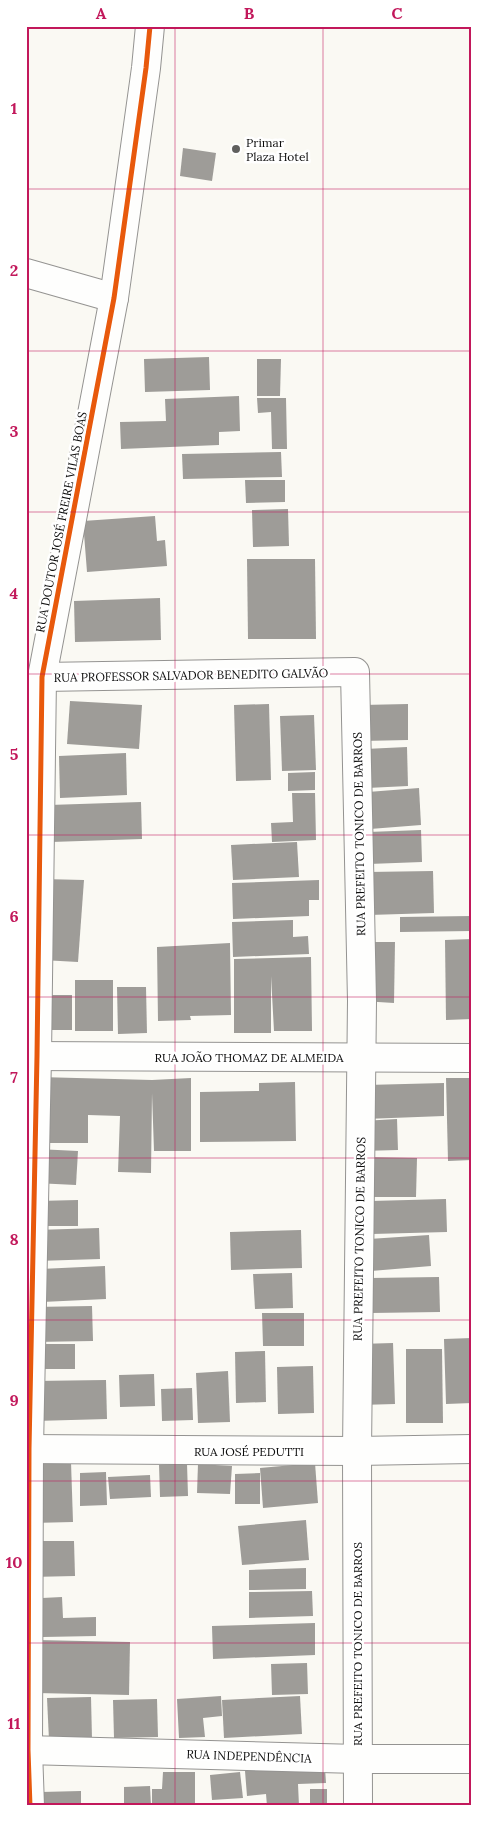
<svg xmlns="http://www.w3.org/2000/svg" width="498" height="1832" font-family="Lora,serif">
<style>
.building{fill:#9e9c98}
.lines{fill:none;stroke-linecap:round;stroke-linejoin:round}
.minor-casing{stroke:#949391;stroke-width:30}
.tertiary-casing{stroke:#949391;stroke-width:30}
.minor{stroke:#fefefd;stroke-width:28}
.tertiary{stroke:#fefefd;stroke-width:28}
.cycleway-casing{stroke:#fff;stroke-width:8}
.cycleway{stroke:#e8590c;stroke-width:5}
.grid{fill:none;stroke:#c2185b;stroke-width:1;stroke-opacity:0.55}
.poi-dot{fill:#60605e;stroke:#fff;stroke-width:2}
.labels{text-anchor:middle;dominant-baseline:central;stroke-width:5;stroke-linejoin:round;paint-order:stroke}
.poi-label{font-size:12px;fill:#0d0d0d;stroke:#fff;text-anchor:start}
.street-label{font-size:12px;fill:#0d0d0d;stroke:#fff}
.neatline{fill:none;stroke:#c2185b;stroke-width:2}
.grid-label{font-size:16px;text-anchor:middle;font-weight:bold;fill:#c2185b}
</style>
<rect width="100%" height="100%" fill="#faf9f3"/>
<!-- building -->
<g class="building">
<path d="M 183,148 L 216,153 L 212,181 L 180,176 Z"/>
<path d="M 209,357 L 210,390 L 145,392 L 144,359 Z"/>
<path d="M 257,359 L 281,359 L 280,396 L 257,396 Z"/>
<path d="M 239,396 L 240,431 L 219,432 L 219,445 L 121,449 L 120,422 L 166,421 L 165,399 Z"/>
<path d="M 257,398 L 286,398 L 287,449 L 272,449 L 271,412 L 258,413 Z"/>
<path d="M 281,452 L 282,477 L 183,479 L 182,454 Z"/>
<path d="M 245,480 L 285,480 L 285,502 L 246,503 Z"/>
<path d="M 288,509 L 289,546 L 253,547 L 252,510 Z"/>
<path d="M 155,516 L 157,541 L 165,540 L 167,566 L 87,572 L 83,521 Z"/>
<path d="M 247,559 L 315,559 L 316,639 L 248,639 Z"/>
<path d="M 160,598 L 161,640 L 75,642 L 74,601 Z"/>
<path d="M 70,701 L 142,705 L 139,749 L 67,744 Z"/>
<path d="M 269,704 L 271,780 L 236,781 L 234,705 Z"/>
<path d="M 408,704 L 408,740 L 362,741 L 362,705 Z"/>
<path d="M 314,715 L 316,770 L 282,771 L 280,716 Z"/>
<path d="M 407,747 L 408,786 L 367,788 L 365,749 Z"/>
<path d="M 126,753 L 127,795 L 60,798 L 59,756 Z"/>
<path d="M 315,772 L 315,790 L 288,791 L 288,773 Z"/>
<path d="M 419,788 L 421,825 L 370,829 L 368,792 Z"/>
<path d="M 292,793 L 315,793 L 316,840 L 272,842 L 271,823 L 293,822 Z"/>
<path d="M 141,802 L 142,839 L 51,842 L 49,805 Z"/>
<path d="M 421,830 L 422,862 L 369,864 L 368,832 Z"/>
<path d="M 297,842 L 299,877 L 233,880 L 231,845 Z"/>
<path d="M 433,871 L 434,913 L 369,915 L 368,872 Z"/>
<path d="M 43,879 L 84,880 L 78,962 L 42,960 Z"/>
<path d="M 319,880 L 319,900 L 309,900 L 309,916 L 233,919 L 232,883 Z"/>
<path d="M 472,916 L 472,931 L 400,932 L 400,917 Z"/>
<path d="M 293,920 L 293,937 L 308,936 L 309,954 L 233,957 L 232,922 Z"/>
<path d="M 472,939 L 472,1019 L 446,1020 L 445,940 Z"/>
<path d="M 362,942 L 395,942 L 394,1003 L 362,1001 Z"/>
<path d="M 230,943 L 231,1015 L 190,1016 L 191,1020 L 158,1021 L 157,947 Z"/>
<path d="M 311,957 L 312,1031 L 274,1031 L 271,976 L 271,1033 L 234,1033 L 234,959 Z"/>
<rect x="75" y="980" width="38" height="51"/>
<path d="M 117,987 L 146,987 L 147,1033 L 118,1034 Z"/>
<rect x="40" y="995" width="32" height="35"/>
<path d="M 39,1077 L 152,1080 L 191,1078 L 191,1151 L 154,1151 L 152,1093 L 151,1173 L 118,1172 L 120,1116 L 88,1115 L 88,1143 L 46,1143 Z"/>
<path d="M 446,1078 L 472,1078 L 472,1160 L 448,1161 Z"/>
<path d="M 295,1082 L 296,1141 L 200,1142 L 200,1092 L 259,1091 L 259,1083 Z"/>
<path d="M 444,1083 L 444,1116 L 365,1119 L 366,1085 Z"/>
<path d="M 397,1119 L 398,1150 L 362,1151 L 362,1121 Z"/>
<path d="M 37,1149 L 78,1151 L 76,1185 L 35,1183 Z"/>
<path d="M 365,1157 L 417,1158 L 416,1197 L 364,1197 Z"/>
<path d="M 446,1199 L 447,1232 L 372,1234 L 371,1201 Z"/>
<path d="M 78,1200 L 78,1226 L 37,1226 L 37,1201 Z"/>
<path d="M 99,1228 L 100,1259 L 37,1261 L 36,1230 Z"/>
<path d="M 301,1230 L 302,1268 L 231,1270 L 230,1232 Z"/>
<path d="M 429,1235 L 431,1266 L 371,1271 L 369,1239 Z"/>
<path d="M 105,1266 L 106,1299 L 42,1302 L 40,1269 Z"/>
<path d="M 292,1273 L 293,1308 L 255,1309 L 253,1274 Z"/>
<path d="M 439,1277 L 440,1312 L 371,1313 L 370,1278 Z"/>
<path d="M 92,1306 L 93,1341 L 33,1342 L 33,1307 Z"/>
<path d="M 262,1313 L 304,1313 L 304,1346 L 263,1346 Z"/>
<path d="M 472,1338 L 472,1403 L 446,1404 L 444,1339 Z"/>
<path d="M 393,1343 L 395,1404 L 360,1405 L 359,1344 Z"/>
<rect x="36" y="1344" width="39" height="25"/>
<path d="M 406,1349 L 442,1349 L 443,1423 L 406,1423 Z"/>
<path d="M 265,1351 L 266,1402 L 236,1403 L 235,1352 Z"/>
<path d="M 313,1366 L 314,1413 L 278,1414 L 277,1367 Z"/>
<path d="M 228,1371 L 230,1422 L 198,1423 L 196,1373 Z"/>
<path d="M 154,1374 L 155,1406 L 120,1407 L 119,1375 Z"/>
<path d="M 106,1380 L 107,1419 L 35,1421 L 34,1381 Z"/>
<path d="M 192,1388 L 193,1420 L 162,1421 L 161,1389 Z"/>
<path d="M 71,1462 L 73,1522 L 32,1523 L 30,1464 Z"/>
<path d="M 187,1463 L 188,1496 L 160,1497 L 159,1465 Z"/>
<path d="M 315,1463 L 318,1503 L 263,1508 L 260,1468 Z"/>
<path d="M 198,1464 L 232,1466 L 230,1494 L 197,1493 Z"/>
<path d="M 106,1472 L 107,1505 L 80,1506 L 80,1473 Z"/>
<path d="M 260,1473 L 260,1504 L 235,1504 L 235,1474 Z"/>
<path d="M 150,1475 L 151,1497 L 110,1499 L 108,1477 Z"/>
<path d="M 306,1520 L 309,1560 L 242,1565 L 238,1526 Z"/>
<path d="M 31,1541 L 74,1541 L 75,1576 L 31,1577 Z"/>
<path d="M 306,1568 L 306,1589 L 249,1590 L 249,1570 Z"/>
<path d="M 312,1591 L 313,1616 L 249,1618 L 249,1592 Z"/>
<path d="M 62,1597 L 63,1618 L 96,1617 L 96,1636 L 43,1637 L 42,1598 Z"/>
<path d="M 315,1623 L 315,1655 L 213,1659 L 212,1626 Z"/>
<path d="M 36,1640 L 130,1642 L 129,1695 L 36,1693 Z"/>
<path d="M 307,1663 L 308,1694 L 272,1695 L 271,1664 Z"/>
<path d="M 221,1696 L 222,1716 L 203,1718 L 205,1737 L 179,1738 L 177,1699 Z"/>
<path d="M 300,1696 L 302,1734 L 224,1738 L 222,1700 Z"/>
<path d="M 91,1697 L 92,1739 L 49,1740 L 47,1698 Z"/>
<path d="M 157,1699 L 158,1737 L 114,1738 L 113,1700 Z"/>
<path d="M 297,1767 L 325,1768 L 326,1783 L 298,1784 L 299,1806 L 267,1806 L 266,1794 L 247,1796 L 245,1771 Z"/>
<path d="M 163,1772 L 195,1772 L 195,1806 L 152,1806 L 152,1789 L 162,1789 Z"/>
<path d="M 240,1772 L 243,1798 L 212,1800 L 210,1775 Z"/>
<path d="M 150,1786 L 151,1806 L 124,1806 L 124,1787 Z"/>
<rect x="310" y="1789" width="17" height="17"/>
<path d="M 81,1791 L 81,1806 L 41,1806 L 41,1792 Z"/>
</g>
<g class="lines">
<!-- minor casing -->
<g class="minor-casing">
<g id="minor">
<path d="M 26,273 L 114,298"/>
<path d="M 26,1056 L 472,1058"/>
<path d="M 26,1449 L 357,1451 L 472,1449"/>
</g>
</g>
<!-- tertiary casing -->
<g class="tertiary-casing">
<g id="tertiary">
<path d="M 42,677 L 355,672 L 362,1001 L 357,1451 L 358,1806"/>
<path d="M 26,1750 L 358,1759 L 472,1759"/>
<path d="M 30,1806 L 28,1750 L 29,1449 L 37,1056 L 42,677 L 114,298 L 146,68 L 150,26"/>
</g>
</g>
<!-- minor -->
<use href="#minor" class="minor"/>
<!-- tertiary -->
<use href="#tertiary" class="tertiary"/>
<!-- cycleway casing -->
<g class="cycleway-casing">
<path id="cycleway" d="M 30,1806 L 28,1750 L 29,1449 L 37,1056 L 42,677 L 114,298 L 146,68 L 150,26"/>
</g>
<!-- cycleway -->
<use href="#cycleway" class="cycleway"/>
</g>
<!-- grid -->
<path class="grid" d="M 175,26 L 175,1806M 323,26 L 323,1806M 26,189 L 472,189M 26,351 L 472,351M 26,512 L 472,512M 26,674 L 472,674M 26,835 L 472,835M 26,997 L 472,997M 26,1158 L 472,1158M 26,1320 L 472,1320M 26,1481 L 472,1481M 26,1643 L 472,1643"/>
<!-- markers -->
<circle class="poi-dot" cx="236" cy="149" r="5"/>
<g class="labels">
<!-- poi labels -->
<g class="poi-label">
<text x="246" y="142">Primar<tspan x="246" dy="14">Plaza Hotel</tspan></text>
</g>
<!-- street labels -->
<g class="street-label">
<text transform="translate(61 522) rotate(-79)">RUA DOUTOR JOSÉ FREIRE VILAS BOAS</text>
<text transform="translate(191 675) rotate(-1)">RUA PROFESSOR SALVADOR BENEDITO GALVÃO</text>
<text transform="translate(359 834) rotate(-91)">RUA PREFEITO TONICO DE BARROS</text>
<text x="249" y="1057">RUA JOÃO THOMAZ DE ALMEIDA</text>
<text transform="translate(359 1239) rotate(-89)">RUA PREFEITO TONICO DE BARROS</text>
<text x="249" y="1451">RUA JOSÉ PEDUTTI</text>
<text transform="translate(357 1644) rotate(-90)">RUA PREFEITO TONICO DE BARROS</text>
<text transform="translate(249 1756) rotate(2)">RUA INDEPENDÊNCIA</text>
</g>
</g>
<!-- border -->
<rect width="498" height="1832" fill="none" stroke="#ffffff" stroke-width="55"/>
<rect x="28" y="28" width="442" height="1776" class="neatline"/>
<g class="grid-label">
<text x="101" y="19">A</text>
<text x="249" y="19">B</text>
<text x="397" y="19">C</text>
<text x="14" y="114">1</text>
<text x="14" y="276">2</text>
<text x="14" y="437">3</text>
<text x="14" y="599">4</text>
<text x="14" y="760">5</text>
<text x="14" y="922">6</text>
<text x="14" y="1083">7</text>
<text x="14" y="1245">8</text>
<text x="14" y="1406">9</text>
<text x="14" y="1568">10</text>
<text x="14" y="1729">11</text>
</g>
</svg>
